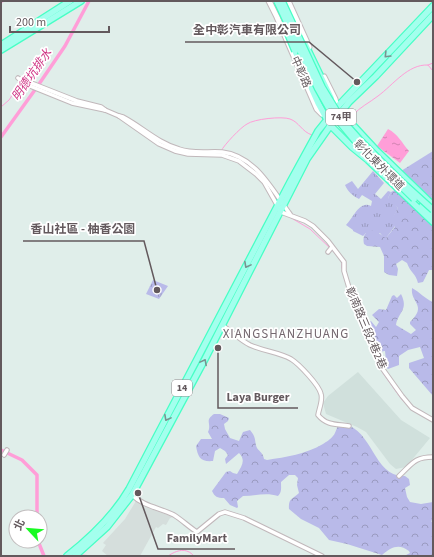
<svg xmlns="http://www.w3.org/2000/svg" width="434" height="557" font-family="'Source Sans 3','Noto Sans TC',sans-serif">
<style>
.industrial{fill:#d5dedc}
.education{fill:#d0e0dc}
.grass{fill:url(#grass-tufts)}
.forest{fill:url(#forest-crowns)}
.water{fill:url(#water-ripples)}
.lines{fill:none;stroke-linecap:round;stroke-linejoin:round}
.stream{stroke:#ff9ed8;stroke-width:1}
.canal{stroke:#ff9ed8;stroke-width:3.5}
.street-casing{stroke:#c1b8bb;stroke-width:5.5}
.secondary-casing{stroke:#c4b9bd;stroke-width:7}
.primary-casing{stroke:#47ffc5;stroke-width:8}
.street{stroke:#fff;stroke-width:3.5}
.secondary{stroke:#fff;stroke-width:5}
.primary{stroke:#a3ffed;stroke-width:5.5}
.primary-bridge-casing{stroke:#47ffc5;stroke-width:8;stroke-linecap:butt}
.primary-bridge{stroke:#a3ffed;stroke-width:5.5}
.oneway{stroke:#79938f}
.labels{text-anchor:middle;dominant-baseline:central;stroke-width:3.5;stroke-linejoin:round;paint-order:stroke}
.shield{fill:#fff;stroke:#928b8e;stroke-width:1}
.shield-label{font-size:10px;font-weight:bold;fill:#63595d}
.street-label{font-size:11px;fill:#63595d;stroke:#fff}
.water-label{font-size:12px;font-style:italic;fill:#cf3585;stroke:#fff}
.quarter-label{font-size:13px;letter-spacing:1px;fill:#756970;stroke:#fff}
.leader{fill:none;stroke:#63595d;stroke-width:1.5}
.callout-dot{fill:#63595d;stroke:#fff;stroke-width:1.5}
.callout-label{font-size:12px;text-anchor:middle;font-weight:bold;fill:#63595d;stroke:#fff;stroke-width:3.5;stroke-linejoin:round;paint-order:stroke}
</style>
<defs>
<pattern id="grass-tufts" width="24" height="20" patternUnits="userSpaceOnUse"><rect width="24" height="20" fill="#b9bae9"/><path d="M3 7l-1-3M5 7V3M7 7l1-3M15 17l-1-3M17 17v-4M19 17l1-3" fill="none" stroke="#9a9ac0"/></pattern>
<pattern id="forest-crowns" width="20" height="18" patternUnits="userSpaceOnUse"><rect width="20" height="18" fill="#b9bae9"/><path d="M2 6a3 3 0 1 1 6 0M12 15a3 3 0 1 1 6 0" fill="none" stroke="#9a9ac0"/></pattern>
<pattern id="water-ripples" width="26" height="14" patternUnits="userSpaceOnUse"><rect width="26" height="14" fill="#ff9ed8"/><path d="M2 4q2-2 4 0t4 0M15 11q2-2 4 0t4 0" fill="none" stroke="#d284b2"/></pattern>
</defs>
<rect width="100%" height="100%" fill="#e0eeea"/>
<!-- industrial -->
<path class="industrial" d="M 136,501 L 145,507 L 170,516 L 172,518 L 170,518 L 166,525 L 163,524 L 158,528 L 156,527 L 140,556 L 108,556 L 102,551 L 106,545 L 103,543 L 125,519 Z"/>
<!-- education -->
<path class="education" d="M 358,372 L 401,420 L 430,438 L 406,467 L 396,469 L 390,464 L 366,432 L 357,427 L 326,414 L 323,403 L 328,396 Z"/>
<!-- grass -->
<g class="grass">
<path d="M 373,171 L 384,183 L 375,194 L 381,199 L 388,191 L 391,192 L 388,198 L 398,208 L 392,220 L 395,226 L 386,238 L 384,238 L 380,233 L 366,233 L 363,236 L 353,231 L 353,230 L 346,225 C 353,219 359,200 371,206 L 372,201 L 362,195 L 359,199 C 353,196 348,192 345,185 L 352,181 L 358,189 Z"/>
<path d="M 153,280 L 168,286 L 159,299 L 146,294 Z"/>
</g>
<!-- forest -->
<g class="forest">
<path d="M 433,151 L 433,204 L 401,171 Z"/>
<path d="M 395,190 L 433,225 L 433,270 L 429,270 L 423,282 L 418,283 C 416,274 410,272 407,263 L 402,260 L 396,264 L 398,269 L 397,276 L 389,275 L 384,272 L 384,256 L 380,247 L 367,246 L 364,244 C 362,236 366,229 375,231 C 379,232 382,236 386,238 L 395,227 L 391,220 L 398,208 L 389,201 L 388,198 L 391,192 Z"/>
<path d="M 412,288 C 420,292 425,299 433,302 L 433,396 L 409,368 L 409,363 L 424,358 L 420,347 L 408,350 L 399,356 L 399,365 L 388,369 L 383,364 L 386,360 L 385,351 L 378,352 L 369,333 L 366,323 L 371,321 L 376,327 L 379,322 L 372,315 L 379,309 L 386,310 L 392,296 L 394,295 L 397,298 L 401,294 C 409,310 398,312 396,325 L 411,334 L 416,330 L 410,324 L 410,322 C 428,305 410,303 412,288 Z"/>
<path d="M 214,414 L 220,414 L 229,418 L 228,421 L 224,424 L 225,429 L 230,438 L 239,441 L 243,432 L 250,430 C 257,438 254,441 257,448 C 260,452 263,453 264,459 L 267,460 C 286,457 306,454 323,444 C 326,442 331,439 333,436 C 337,432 336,423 344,424 C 373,430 374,478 405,476 L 409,479 L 410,485 L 405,488 L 407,497 L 410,502 L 421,504 L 433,502 L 433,520 L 431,521 L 433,523 L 433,556 L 404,556 L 410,553 L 409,551 C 399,543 391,547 382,555 L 347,544 L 329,540 L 319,528 L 301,519 L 289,509 C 288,498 293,499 299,493 L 297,485 L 298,478 L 295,475 L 289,475 L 281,482 C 281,488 282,492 278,496 C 266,492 255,496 243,496 L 237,501 L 238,507 L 237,508 L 230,505 L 224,498 C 217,498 215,497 212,491 L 226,472 L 230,471 L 233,473 L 237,474 C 242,466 246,460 239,453 L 226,464 L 225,459 L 228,455 L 225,451 L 220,448 L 215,451 L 213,461 C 201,462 198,458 196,446 L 201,439 L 212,439 L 208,432 C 212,423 204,421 214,414 Z"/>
</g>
<!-- water -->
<path class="water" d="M 388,129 C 398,134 402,143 409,151 L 400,163 L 377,146 Z"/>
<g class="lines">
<!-- stream -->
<g class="stream">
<path d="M 428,65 L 433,63"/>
<path d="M 1,107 L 9,100 L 19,85 L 23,84"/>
<path d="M 353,115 C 360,107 369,103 378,96 C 393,85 408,64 428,65 L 433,71"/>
<path d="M 221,151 C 224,145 241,127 247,124 C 254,119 282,116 290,119 C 299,122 302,132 312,135"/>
<path d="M 231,156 L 237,158"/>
<path d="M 243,162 L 252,168"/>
<path d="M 270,188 L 276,199"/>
<path d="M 288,216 L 310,229 L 330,248"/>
<path d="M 332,250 L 342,261 L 342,268"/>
<path d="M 343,273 L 345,281"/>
<path d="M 349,294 L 362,324"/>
<path d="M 383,373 L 400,397 L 409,407"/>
<path d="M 411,409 L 419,414"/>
<path d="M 81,555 L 94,556"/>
<path d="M 168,556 C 177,550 186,547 194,556"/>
</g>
<!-- canal -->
<g class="canal">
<path d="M 1,1 L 2,1"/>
<path d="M 1,137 L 37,87 L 65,46 L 89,1"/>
<path d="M 1,450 L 22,460 L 37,475 L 37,517"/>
<path d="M 38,541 L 44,556"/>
</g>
<!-- street casing -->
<g class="street-casing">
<g id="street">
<path d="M 18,78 L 25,84 L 72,103 L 105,110 L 119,116 L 123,117 C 142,127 158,143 179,149 C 193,154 208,151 222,152 C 256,156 272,190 290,214"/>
<path d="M 21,79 L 77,101 L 101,107 L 105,110"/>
<path d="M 119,116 L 159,144 L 175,151 L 188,154 L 222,155 L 239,161 L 256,174 L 264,182 L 281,212 L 305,221 L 313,226 L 328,241 L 344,262 L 344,271 L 350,291 L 382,368 L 402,396 L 412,408 L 433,420"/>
<path d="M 328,252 L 332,247"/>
<path d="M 222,325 C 231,331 240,340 250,345 C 263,351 279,352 291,359 C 299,364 319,385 321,394 C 323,400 319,409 318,415 C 327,426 337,424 349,426"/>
<path d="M 4,455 L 7,450"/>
<path d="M 399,476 C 412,464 414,457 433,457"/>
<path d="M 132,495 C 143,506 160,508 174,515 C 182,520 189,527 197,532 L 219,514 L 225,512 L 244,518 L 322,556"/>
</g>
</g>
<!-- secondary casing -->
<g class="secondary-casing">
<g id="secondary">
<path d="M 269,1 L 277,17 L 317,109 L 322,114"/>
<path d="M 288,1 L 309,47"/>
<path d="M 324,77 L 335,99 L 337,107"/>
</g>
</g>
<!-- primary casing -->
<g class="primary-casing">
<g id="primary">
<path d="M 305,44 L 331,98"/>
<path d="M 1,45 L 70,1"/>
<path d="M 1,50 L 81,1"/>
<path d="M 295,51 L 318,103 L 330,125 L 352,147 L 368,160 L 433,222"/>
<path d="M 339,110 L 377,151 L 433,205"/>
<path d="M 422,206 L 433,216"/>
<path d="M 67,556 C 91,537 114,515 129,489 L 290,182 L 318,131 L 338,106 L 433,6"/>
<path d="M 75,556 L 107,527 L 132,495 L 205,359 L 307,159 L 328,129 L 349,102 L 376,76 L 433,15"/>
</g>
</g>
<!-- street -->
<use href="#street" class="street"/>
<!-- secondary -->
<use href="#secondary" class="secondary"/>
<!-- primary -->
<use href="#primary" class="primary"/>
<!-- primary-bridge casing -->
<g class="primary-bridge-casing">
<g id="primary-bridge">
<path d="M 277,1 L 318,89 L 331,112 L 356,142 L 414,199"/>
<path d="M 282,1 L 322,87 L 342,120 L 359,139 L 402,182 L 433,210"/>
<path d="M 285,27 L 295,51"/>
</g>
</g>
<!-- primary-bridge -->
<use href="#primary-bridge" class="primary-bridge"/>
</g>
<!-- one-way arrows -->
<defs><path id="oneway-chevron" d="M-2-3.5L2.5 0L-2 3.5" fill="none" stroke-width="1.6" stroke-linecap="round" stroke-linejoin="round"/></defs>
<g class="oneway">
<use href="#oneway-chevron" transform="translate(387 55) rotate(134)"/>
<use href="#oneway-chevron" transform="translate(247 265) rotate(118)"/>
<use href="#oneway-chevron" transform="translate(204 362) rotate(-62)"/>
<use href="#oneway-chevron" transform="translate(167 418) rotate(118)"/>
</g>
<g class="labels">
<!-- shield labels -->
<g class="shield">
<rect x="326" y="109" width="30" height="16" rx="3"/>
<rect x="172" y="380" width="20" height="16" rx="3"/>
</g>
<g class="shield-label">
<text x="341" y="117">74甲</text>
<text x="182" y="388">14</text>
</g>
<!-- street labels -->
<g class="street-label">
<text transform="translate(301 72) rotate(66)">中彰路</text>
<text transform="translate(379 165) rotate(45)">彰化東外環道</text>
<text transform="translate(366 328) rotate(67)">彰南路三段2巷2巷</text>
</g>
<!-- water labels -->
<g class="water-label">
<text transform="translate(32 75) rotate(-55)">明德坑排水</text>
</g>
<!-- quarter labels -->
<g class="quarter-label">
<text x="286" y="334">XIANGSHANZHUANG</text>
</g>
</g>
<!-- callouts -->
<path class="leader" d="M357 82L309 42H185M157 290L144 241H23M218 348L218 408H298M138 493L158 549H235"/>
<g class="callout-dot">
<circle cx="357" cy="82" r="4"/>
<circle cx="157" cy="290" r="4"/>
<circle cx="218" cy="348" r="4"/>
<circle cx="138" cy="493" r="4"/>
</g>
<g class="callout-label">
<text x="247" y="34">全中彰汽車有限公司</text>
<text x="83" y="233">香山社區 - 柚香公園</text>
<text x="258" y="401">Laya Burger</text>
<text x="197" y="542">FamilyMart</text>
</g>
<!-- border -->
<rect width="434" height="557" fill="none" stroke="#63595d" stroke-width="4"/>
<!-- north arrow -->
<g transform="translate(28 529) rotate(296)"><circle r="19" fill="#ffffff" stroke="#c1bdbe"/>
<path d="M0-3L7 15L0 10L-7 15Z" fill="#18fb22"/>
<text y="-6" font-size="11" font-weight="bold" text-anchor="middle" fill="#63595d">北</text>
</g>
<!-- scale -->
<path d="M10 26v6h99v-6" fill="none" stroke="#63595d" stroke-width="2"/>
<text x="16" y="26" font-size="12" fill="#63595d" stroke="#ffffff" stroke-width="3" paint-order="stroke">200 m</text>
</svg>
